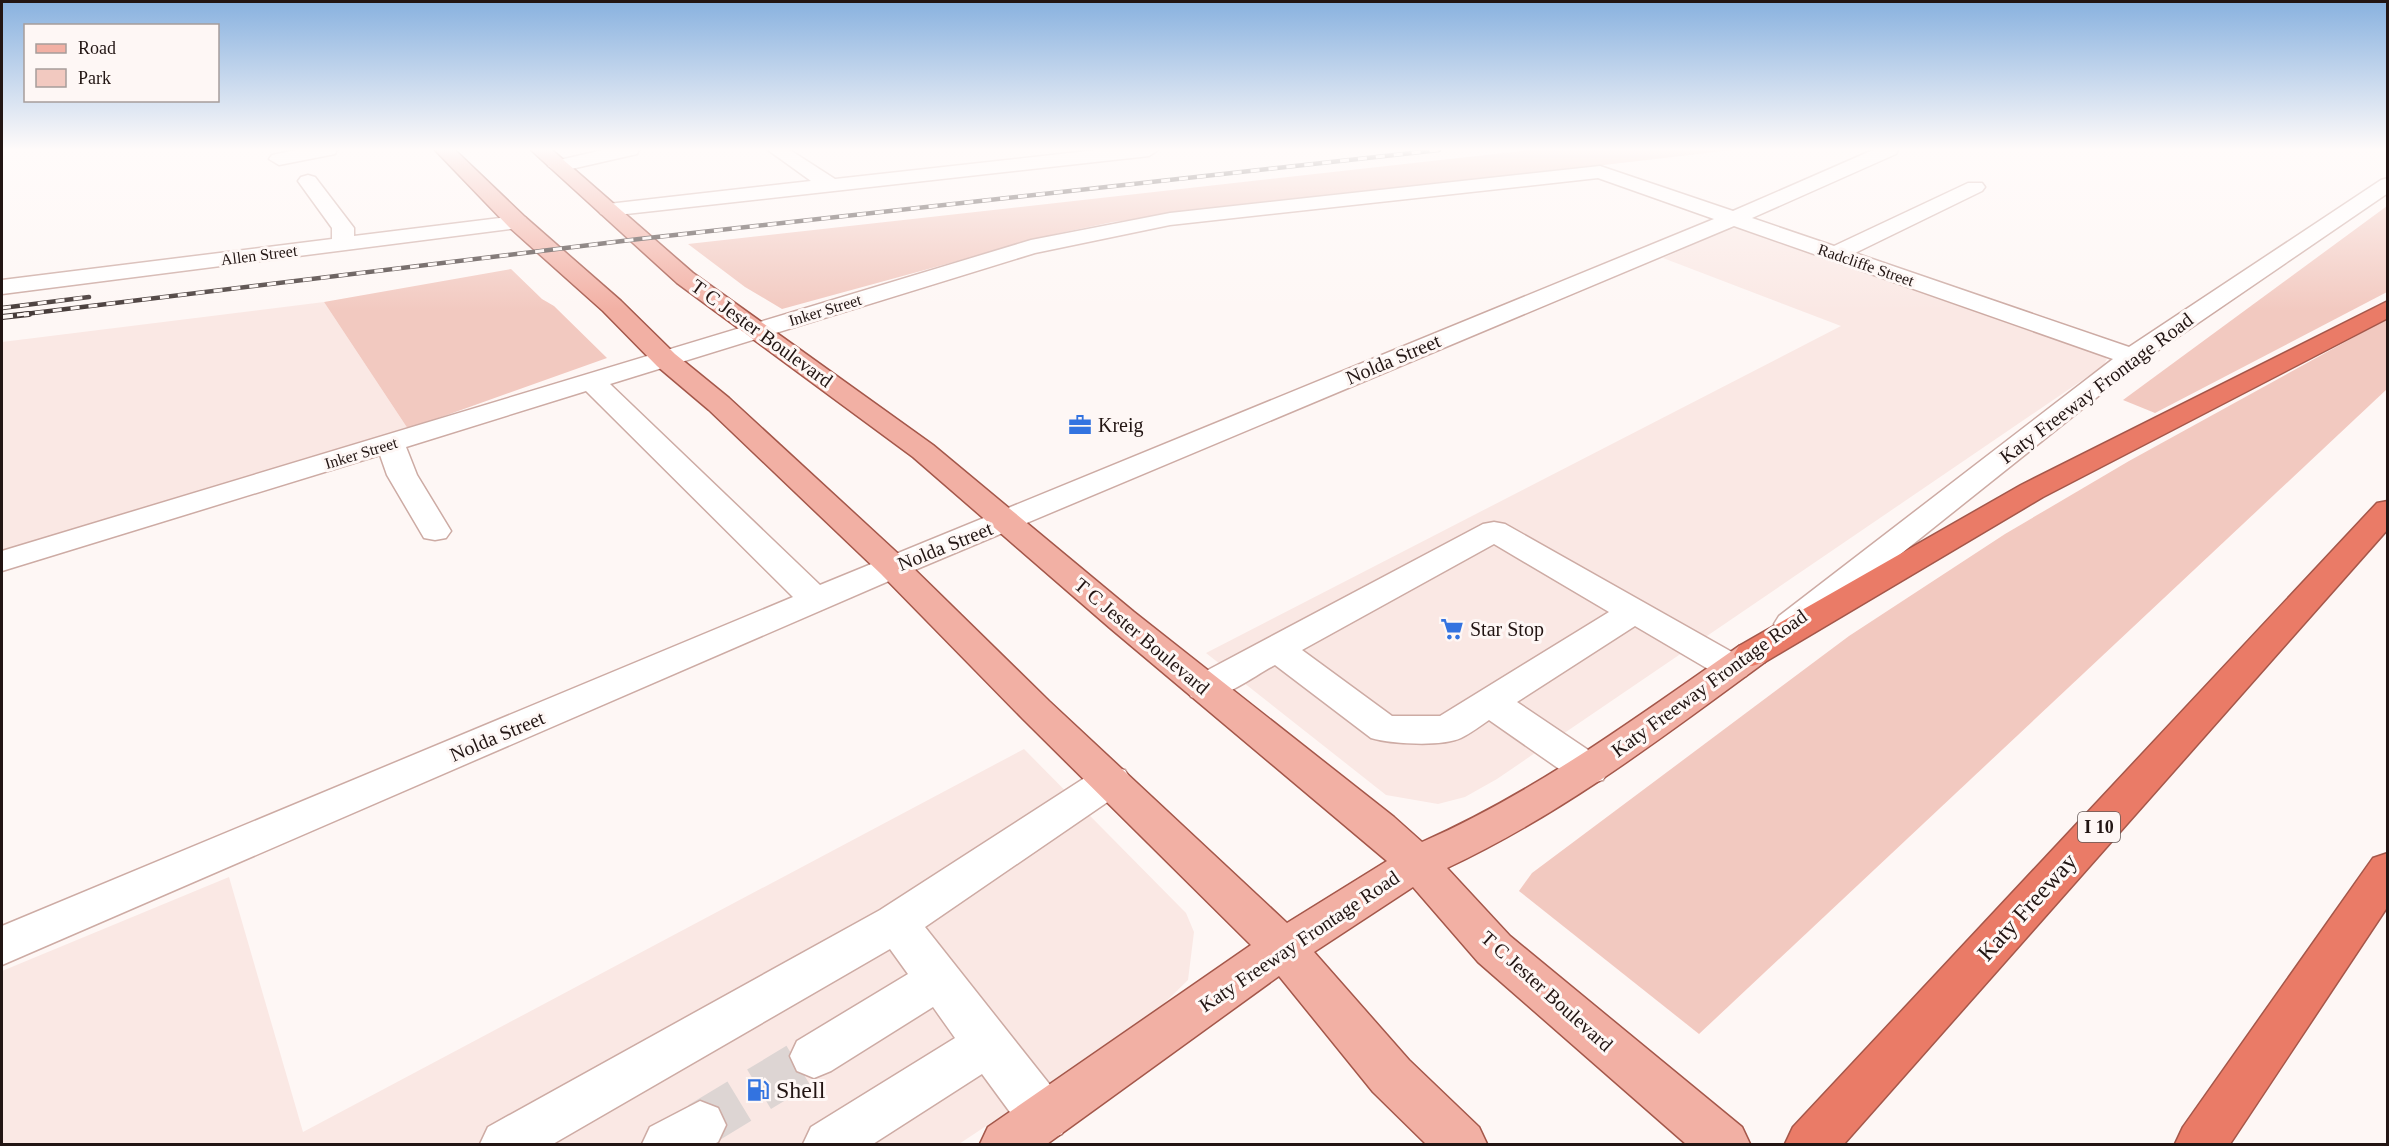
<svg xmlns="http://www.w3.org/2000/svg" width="2389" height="1146" font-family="Georgia,serif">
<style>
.built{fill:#fae8e4}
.green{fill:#f2c9c0}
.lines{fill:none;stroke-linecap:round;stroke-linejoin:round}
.minor-tunnel{stroke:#ddd5d3;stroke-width:46;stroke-dasharray:46 23;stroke-linecap:butt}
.minor-casing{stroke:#cdaba4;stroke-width:3}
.major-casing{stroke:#a4574a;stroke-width:3}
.highway-casing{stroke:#a4574a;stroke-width:3}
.minor{fill:#fff;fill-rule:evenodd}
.major{fill:#f2b0a4;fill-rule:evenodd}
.highway{fill:#ea7b67;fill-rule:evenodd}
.rail-far1-casing{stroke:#473c3a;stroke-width:4.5}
.rail-casing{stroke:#473c3a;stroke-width:6}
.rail-far1{stroke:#fef7f5;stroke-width:3;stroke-dasharray:9;stroke-linecap:butt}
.rail{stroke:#fef7f5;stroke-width:4;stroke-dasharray:11;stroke-linecap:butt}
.labels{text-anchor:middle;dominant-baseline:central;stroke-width:6;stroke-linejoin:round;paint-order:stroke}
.far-street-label{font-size:16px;fill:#221513;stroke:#fef7f5}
.shield{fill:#fef7f5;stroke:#645957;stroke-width:1.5}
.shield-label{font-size:18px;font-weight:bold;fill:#221513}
.street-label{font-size:20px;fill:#221513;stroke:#fef7f5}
.poi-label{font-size:20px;fill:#221513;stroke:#fef7f5;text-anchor:start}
.near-street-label{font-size:24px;fill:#221513;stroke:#fef7f5}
.near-poi-label{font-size:24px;fill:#221513;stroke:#fef7f5;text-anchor:start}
</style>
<rect width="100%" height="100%" fill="#fef7f5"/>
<!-- built -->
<g class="built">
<path d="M 1738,228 L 1750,230 L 2093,348 L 2107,359 L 2103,366 L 1497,779 L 1465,797 L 1438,804 L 1386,795 L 1206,653 L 1841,326 L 1663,258 L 1728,229 Z"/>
<path d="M 324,302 L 408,429 L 2,551 L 2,342 Z"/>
<path d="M 1024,749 L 1186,913 L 1194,932 L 1188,980 L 1151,1016 L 959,1144 L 2,1144 L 2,971 L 229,877 L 303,1132 Z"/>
</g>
<!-- green -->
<g class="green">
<path d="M 1530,150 L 1733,150 L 1113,222 L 1060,233 L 782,309 L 745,287 L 688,244 Z"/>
<path d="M 2387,206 L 2387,292 L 2155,413 L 2123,400 Z"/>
<path d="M 511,269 L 542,299 L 554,306 L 607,358 L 408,429 L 324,302 Z"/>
<path d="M 2387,319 L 2387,389 L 1699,1034 L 1519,891 L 1532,873 L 1849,636 L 2005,534 L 2129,461 Z"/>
</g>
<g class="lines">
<!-- minor-tunnel -->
<path class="minor-tunnel" d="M 700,1125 L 814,1056"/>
<!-- minor casing -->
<g class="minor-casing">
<g id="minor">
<path d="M 296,150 L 337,150 L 335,154 L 279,165 L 269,159 L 272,155 Z"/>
<path d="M 603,150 L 639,150 L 637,154 L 558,172 L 548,166 L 551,162 Z"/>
<path d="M 768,150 L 790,150 L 835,179 L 1096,150 L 1158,150 L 1149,156 L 608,216 L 601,214 L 598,210 L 601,206 L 608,204 L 811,181 Z"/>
<path d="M 1873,150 L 1898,150 L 1896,154 L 1752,218 L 1834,246 L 1968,183 L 1982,183 L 1985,187 L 1982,191 L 1855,253 L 2129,347 L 2381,180 L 2388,178 L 2388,193 L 2141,362 L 1803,632 L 1791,635 L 1779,632 L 1774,624 L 1779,616 L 2113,359 L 1734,226 L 905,574 L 2,965 L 2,926 L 793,597 L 586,391 L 406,447 L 417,475 L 451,531 L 446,538 L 435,540 L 424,538 L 387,475 L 380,455 L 2,571 L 2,551 L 1031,240 L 1170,213 L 1600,166 L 1733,211 ZM 1598,178 L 1714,219 L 820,585 L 610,384 L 1035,253 L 1170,225 Z"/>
<path d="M 308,175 L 315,177 L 354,228 L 354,236 L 517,216 L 525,217 L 528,222 L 525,227 L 517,228 L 2,294 L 2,280 L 332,239 L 332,228 L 298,181 L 301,177 Z"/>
<path d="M 1494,522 L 1505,524 L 1746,660 L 1751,668 L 1746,676 L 1733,680 L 1720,676 L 1635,626 L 1517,702 L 1603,760 L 1609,770 L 1603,780 L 1589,784 L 1575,780 L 1489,720 C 1480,726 1471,733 1461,738 C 1442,747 1391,744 1371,738 L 1275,665 C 1250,678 1219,705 1191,697 L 1186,688 L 1191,679 L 1483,524 ZM 1494,544 L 1609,612 L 1440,716 L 1392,716 L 1302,650 Z"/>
<path d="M 1111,766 L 1125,770 L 1131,780 L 1125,790 L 925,927 L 1062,1100 L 1069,1117 L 1062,1134 L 1044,1141 L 1026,1134 L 982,1074 L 873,1144 L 803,1144 L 811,1127 L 955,1038 L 933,1007 L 831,1071 L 814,1078 L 797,1071 L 790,1056 L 797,1041 L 908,974 L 890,949 L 553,1144 L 480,1144 L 488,1127 L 880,910 L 1097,770 Z"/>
<path d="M 700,1101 L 718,1108 L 726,1125 L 718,1142 L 714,1144 L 642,1144 L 650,1127 Z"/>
</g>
</g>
<!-- major casing -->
<g class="major-casing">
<path id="major" d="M 435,150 L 455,150 L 525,217 L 621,301 L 675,354 L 729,398 L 905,560 L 1049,701 L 1287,923 L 1387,861 L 1110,628 L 913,457 L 677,283 L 531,150 L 552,150 L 693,273 L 933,445 L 1134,612 L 1394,817 L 1422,842 C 1536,792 1637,717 1739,646 L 1752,642 L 1765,646 L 1770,654 L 1765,662 C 1663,737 1562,814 1447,868 L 1510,936 L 1742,1127 L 1750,1144 L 1686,1144 L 1478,962 L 1413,887 L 1314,952 L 1409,1060 L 1479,1127 L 1487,1144 L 1426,1144 L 1373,1092 L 1279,976 L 1047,1144 L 980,1144 L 988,1127 L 1251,945 L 1023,719 L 881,574 L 709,410 L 657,366 L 603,311 L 509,227 Z"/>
</g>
<!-- highway casing -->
<g class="highway-casing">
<g id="highway">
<path d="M 2388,301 L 2388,318 L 2043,497 L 1765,662 L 1752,666 L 1739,662 L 1734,654 L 1739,646 L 2021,485 Z"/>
<path d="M 2388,501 L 2388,529 L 1844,1144 L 1785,1144 L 1793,1127 L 2377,503 Z"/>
<path d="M 2388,853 L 2388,906 L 2230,1144 L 2175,1144 L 2183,1127 L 2373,858 Z"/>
</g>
</g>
<!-- minor -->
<use href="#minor" class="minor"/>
<!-- major -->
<use href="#major" class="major"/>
<!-- highway -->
<use href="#highway" class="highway"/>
<!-- rail-far1 casing -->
<g class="rail-far1-casing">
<g id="rail-far1">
<path d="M 2,308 L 89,297"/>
<path d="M 17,315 L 639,239 L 1439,150"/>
</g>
</g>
<!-- rail casing -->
<g class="rail-casing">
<path id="rail" d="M 2,317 L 29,314"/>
</g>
<!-- rail-far1 -->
<use href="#rail-far1" class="rail-far1"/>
<!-- rail -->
<use href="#rail" class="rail"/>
</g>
<!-- sky -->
<linearGradient id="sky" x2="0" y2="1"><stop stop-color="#88b1df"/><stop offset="0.48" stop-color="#fffbfa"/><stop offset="1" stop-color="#fffbfa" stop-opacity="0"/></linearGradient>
<rect width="2389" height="311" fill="url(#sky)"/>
<!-- icons -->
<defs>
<g id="office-bare" transform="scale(1.8)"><path d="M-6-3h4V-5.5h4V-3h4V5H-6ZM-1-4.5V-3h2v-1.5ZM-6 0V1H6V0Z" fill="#3373e0" stroke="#fef7f5" stroke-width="2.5" paint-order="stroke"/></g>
<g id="supermarket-bare" transform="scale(1.8)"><path d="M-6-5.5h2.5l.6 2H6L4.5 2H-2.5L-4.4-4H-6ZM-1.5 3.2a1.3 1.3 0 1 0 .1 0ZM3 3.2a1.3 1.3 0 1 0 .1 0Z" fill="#3373e0" stroke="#fef7f5" stroke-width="2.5" paint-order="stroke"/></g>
<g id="fuel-bare" transform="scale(1.8)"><path d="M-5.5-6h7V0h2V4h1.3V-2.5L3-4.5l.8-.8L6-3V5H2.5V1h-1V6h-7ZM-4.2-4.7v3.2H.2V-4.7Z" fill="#3373e0" stroke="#fef7f5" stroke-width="2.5" paint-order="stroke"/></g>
</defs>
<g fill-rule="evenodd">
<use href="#office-bare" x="1080" y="425"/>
<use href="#supermarket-bare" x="1452" y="629"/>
<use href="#fuel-bare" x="758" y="1090"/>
</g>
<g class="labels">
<!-- far-street labels -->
<g class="far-street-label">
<text transform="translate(259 255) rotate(-7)">Allen Street</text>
<text transform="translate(1866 265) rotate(19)">Radcliffe Street</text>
<text transform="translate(825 310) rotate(-17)">Inker Street</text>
<text transform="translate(361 453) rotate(-17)">Inker Street</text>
</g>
<!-- shield labels -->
<rect class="shield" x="2078" y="812" width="42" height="30" rx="4.5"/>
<g class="shield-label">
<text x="2099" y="827">I 10</text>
</g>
<!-- street labels -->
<g class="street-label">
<text transform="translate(762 333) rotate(36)">T C Jester Boulevard</text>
<text transform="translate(1393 359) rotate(-23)">Nolda Street</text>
<text transform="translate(2096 388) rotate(-37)">Katy Freeway Frontage Road</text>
<text transform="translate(945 546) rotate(-22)">Nolda Street</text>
<text transform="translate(1142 636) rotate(40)">T C Jester Boulevard</text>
<text transform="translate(1709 683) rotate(-36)">Katy Freeway Frontage Road</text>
<text transform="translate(497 736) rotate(-23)">Nolda Street</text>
<text transform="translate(1299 941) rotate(-34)">Katy Freeway Frontage Road</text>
<text transform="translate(1547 991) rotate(42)">T C Jester Boulevard</text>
</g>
<!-- poi labels -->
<g class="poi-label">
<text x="1098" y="425">Kreig</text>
<text x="1470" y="629">Star Stop</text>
</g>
<!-- near-street labels -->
<g class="near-street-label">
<text transform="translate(2027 907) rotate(-48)">Katy Freeway</text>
</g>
<!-- near-poi labels -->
<g class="near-poi-label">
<text x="776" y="1090">Shell</text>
</g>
</g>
<!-- border -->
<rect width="2389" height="1146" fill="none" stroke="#221513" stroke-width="6"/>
<!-- legend -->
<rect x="24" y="24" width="195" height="78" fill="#fef7f5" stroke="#a69d9b" stroke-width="1.5"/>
<rect x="36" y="44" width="30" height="9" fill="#f2b0a4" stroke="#a69d9b" stroke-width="1.5"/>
<text x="78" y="54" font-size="18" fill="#221513">Road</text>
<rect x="36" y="69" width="30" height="18" fill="#f2c9c0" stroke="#a69d9b" stroke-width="1.5"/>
<text x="78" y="84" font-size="18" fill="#221513">Park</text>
</svg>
